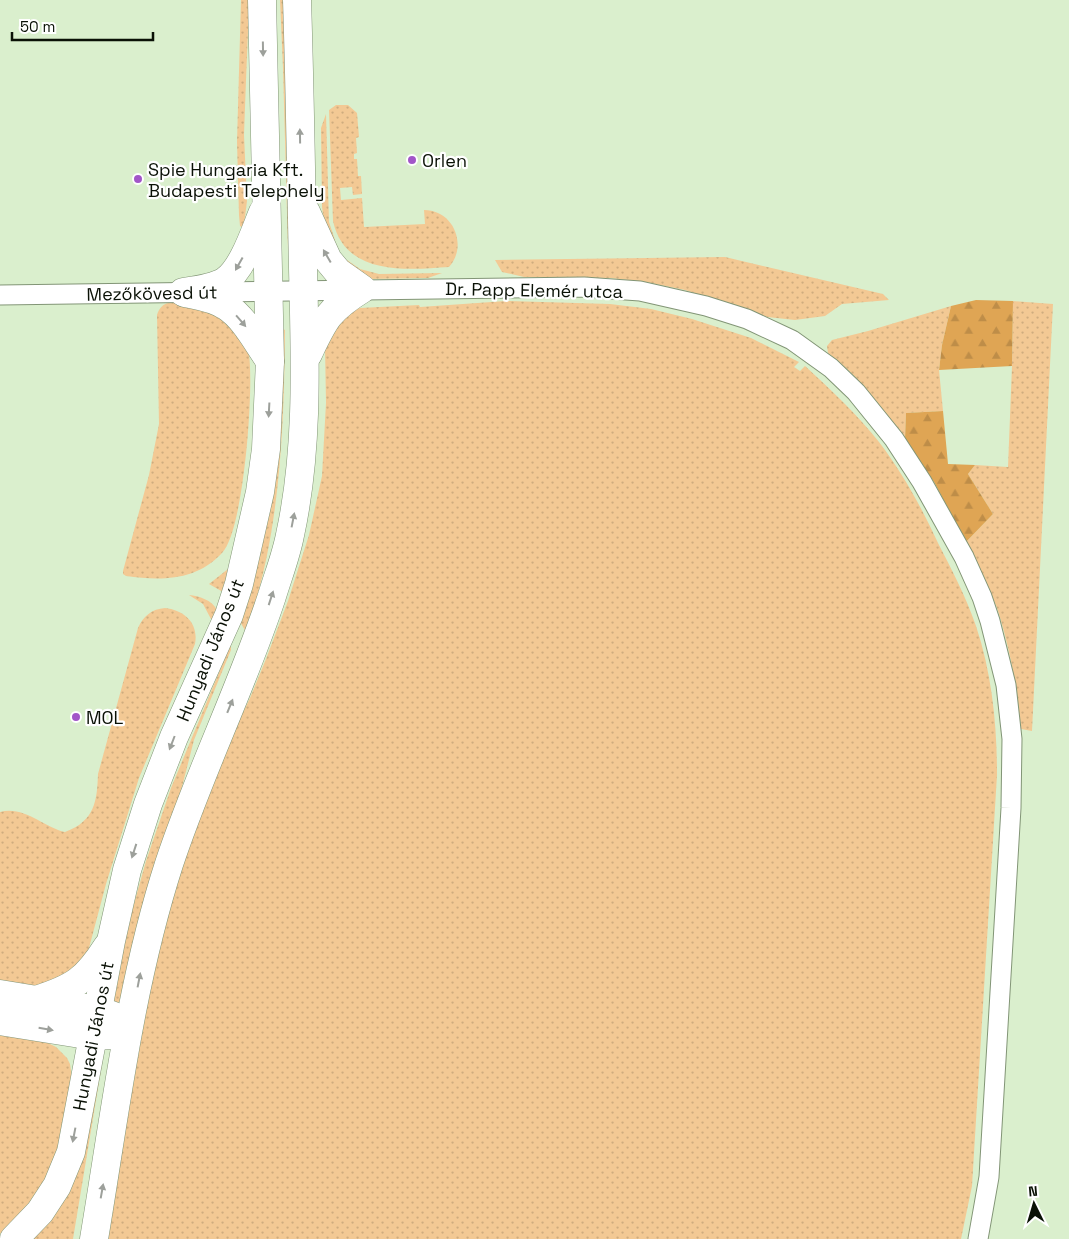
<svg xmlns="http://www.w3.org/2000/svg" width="1069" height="1239" font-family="'Space Grotesk',sans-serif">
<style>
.green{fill:url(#green-dots)}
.forest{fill:url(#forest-firs)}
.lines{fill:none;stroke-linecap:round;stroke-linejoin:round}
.street-casing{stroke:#829576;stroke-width:21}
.secondary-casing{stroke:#829576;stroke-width:29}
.street{stroke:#fff;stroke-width:19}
.secondary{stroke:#fff;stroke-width:28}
.oneway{fill:#9da09b}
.poi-dot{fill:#a256c8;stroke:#fff;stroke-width:2}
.labels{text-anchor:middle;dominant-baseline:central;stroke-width:4.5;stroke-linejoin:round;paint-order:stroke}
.poi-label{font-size:18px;fill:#0a1106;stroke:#fff;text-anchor:start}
.street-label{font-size:18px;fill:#0a1106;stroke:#fff}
</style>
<defs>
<pattern id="green-dots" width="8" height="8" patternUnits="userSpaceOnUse" patternTransform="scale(1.25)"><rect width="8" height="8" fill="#f3c994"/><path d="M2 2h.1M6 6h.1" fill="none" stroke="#cfac7e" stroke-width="1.8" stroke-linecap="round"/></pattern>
<pattern id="forest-firs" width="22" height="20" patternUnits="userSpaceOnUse" patternTransform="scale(1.25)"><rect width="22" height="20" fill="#dfa554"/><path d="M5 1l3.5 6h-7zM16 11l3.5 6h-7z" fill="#be8d48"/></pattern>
</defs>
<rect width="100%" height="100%" fill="#daefcd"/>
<!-- green -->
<g class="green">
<path d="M 241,0 L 249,0 L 249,6 L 246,80 L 244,135 L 247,201 L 244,225 L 242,227 L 240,226 L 239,215 L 237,142 Z"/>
<path d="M 280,0 L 285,0 L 289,253 L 288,250 L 283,68 Z"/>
<path d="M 336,105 L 348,105 L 357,113 L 359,137 L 356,138 L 357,153 L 354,154 L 354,159 L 357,159 L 358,176 L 361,176 L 362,194 L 353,195 L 352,187 L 340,188 L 341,200 L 362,198 L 364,227 L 425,224 L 424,210 C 454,210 468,246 449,267 C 406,270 345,276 333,221 L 329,110 Z"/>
<path d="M 326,114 L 329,222 L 335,240 L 335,245 L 325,228 L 322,207 L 321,128 Z"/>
<path d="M 725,257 L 883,294 L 889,300 L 842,304 L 825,316 L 795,320 L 767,317 L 685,290 L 646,282 L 610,278 L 524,277 L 502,272 L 495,260 Z"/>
<path d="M 342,260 L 347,260 L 360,269 L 379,274 L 442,273 L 428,278 L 368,279 Z"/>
<path d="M 182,301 C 191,303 221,311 225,316 C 231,322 248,348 249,355 C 254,388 244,531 222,553 C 196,581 161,581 126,576 L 123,574 L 123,571 L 149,475 L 159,424 L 157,315 C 161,302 170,302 182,301 Z"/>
<path d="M 506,301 L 610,304 L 651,309 L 692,319 L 751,338 L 799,362 L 794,367 L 800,371 L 805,366 C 831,390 857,414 879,442 C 902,472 922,508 938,543 C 952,570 966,597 976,626 C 992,674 997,725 997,775 L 972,1186 L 961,1239 L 105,1239 L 150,989 L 169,909 L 183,863 L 221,758 L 250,698 L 266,659 L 288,601 L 309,535 L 322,476 L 326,403 L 325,347 L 339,322 L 350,312 L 360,308 L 419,305 L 420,307 Z"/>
<path d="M 1013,301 L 1053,304 L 1032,731 L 1021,729 C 1017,688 1010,648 997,608 C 988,585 977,564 966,542 L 993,514 L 968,474 L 975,465 L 1008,467 L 1012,366 Z"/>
<path d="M 951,306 L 942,345 L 939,370 L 943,411 L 906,413 L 905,439 C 880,406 861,378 828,353 L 827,346 L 832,340 L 868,331 Z"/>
<path d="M 283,329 L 285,330 C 284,432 280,536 246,632 L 239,620 L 260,553 L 273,493 Z"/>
<path d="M 228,569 L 229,569 L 223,592 L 209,584 Z"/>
<path d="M 189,595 C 199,596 212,600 217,610 L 214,619 L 211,619 L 203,604 Z"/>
<path d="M 165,608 C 184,610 199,623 195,644 L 139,778 L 106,884 L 89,948 L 86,956 L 59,987 L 0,987 L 0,812 C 23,805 44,827 65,832 C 95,821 97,801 98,774 L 138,628 C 143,616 152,609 165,608 Z"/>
<path d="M 230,646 L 231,646 L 231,650 L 194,740 L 183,783 L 122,998 L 112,1010 L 112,996 L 125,936 L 146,861 L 171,788 Z"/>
<path d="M 0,1033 L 44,1041 L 56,1047 L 67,1058 L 70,1064 L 72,1078 L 60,1146 L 45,1181 L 34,1198 L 0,1234 Z"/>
<path d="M 105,1046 L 73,1239 L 32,1239 L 49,1221 L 69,1192 Z"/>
</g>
<!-- forest -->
<g class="forest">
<path d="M 976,300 L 1013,301 L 1012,366 L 939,370 L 942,345 L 951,306 Z"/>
<path d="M 943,411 L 948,464 L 975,465 L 968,474 L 993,514 L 966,542 L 934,482 L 905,439 L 906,413 Z"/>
</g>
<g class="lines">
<!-- street casing -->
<g class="street-casing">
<path id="street" d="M 0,295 L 584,287 L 640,291 L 706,306 L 747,319 L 792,340 L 831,368 L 856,392 L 894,439 L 922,482 L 964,557 L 982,597 L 990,621 L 1006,685 L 1012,739 L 1011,808 L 989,1177 L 978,1239"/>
</g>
<!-- secondary casing -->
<g class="secondary-casing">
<g id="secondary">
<path d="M 306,212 L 328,260 L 338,272 L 362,289 C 328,310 324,320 308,354"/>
<path d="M 183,292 C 197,290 214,288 225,281 C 243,269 255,231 263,212"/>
<path d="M 185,293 C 199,296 214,298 226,306 C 245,318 257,343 270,361"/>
<path d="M 0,994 L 98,1010 L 114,1016"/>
<path d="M 36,1000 C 74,988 86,980 107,947"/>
<path d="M 0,1021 L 93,1036 L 112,1035"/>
<path d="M 14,1239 L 40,1212 L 57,1186 L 71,1152 L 111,941 L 127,870 L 148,804 L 174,737 L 229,615 L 239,584 L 260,492 L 266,449 L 270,361 L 262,0"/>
<path d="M 94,1239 C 115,1114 130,985 169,864 C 199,773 242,687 272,596 C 278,576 286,556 290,535 C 309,448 305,357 303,268 C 301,179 300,89 297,0"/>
</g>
</g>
<!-- street -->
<use href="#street" class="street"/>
<!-- secondary -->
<use href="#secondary" class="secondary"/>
</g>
<!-- one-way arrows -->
<defs><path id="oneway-solid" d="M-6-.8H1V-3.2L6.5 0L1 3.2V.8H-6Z" transform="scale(1.25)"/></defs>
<g class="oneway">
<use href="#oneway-solid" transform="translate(263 49) rotate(89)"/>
<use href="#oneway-solid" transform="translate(300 136) rotate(-91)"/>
<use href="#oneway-solid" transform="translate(327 256) rotate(-120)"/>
<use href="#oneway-solid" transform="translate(239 264) rotate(119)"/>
<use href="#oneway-solid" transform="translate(241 321) rotate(49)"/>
<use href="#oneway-solid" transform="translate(269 410) rotate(93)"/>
<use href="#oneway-solid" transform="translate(293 520) rotate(-79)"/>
<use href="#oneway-solid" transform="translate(271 598) rotate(-72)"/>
<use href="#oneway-solid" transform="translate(230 706) rotate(-68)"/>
<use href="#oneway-solid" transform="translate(172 743) rotate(111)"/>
<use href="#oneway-solid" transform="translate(134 851) rotate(108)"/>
<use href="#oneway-solid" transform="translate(139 980) rotate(-79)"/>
<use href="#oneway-solid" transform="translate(46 1029) rotate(10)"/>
<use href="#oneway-solid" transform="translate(74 1135) rotate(101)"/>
<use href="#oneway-solid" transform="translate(102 1191) rotate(-80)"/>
</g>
<!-- markers -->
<g class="poi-dot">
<circle cx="412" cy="160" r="5"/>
<circle cx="138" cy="179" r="5"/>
<circle cx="76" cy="717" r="5"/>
</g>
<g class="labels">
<!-- poi labels -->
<g class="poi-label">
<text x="422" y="160">Orlen</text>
<text x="148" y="169">Spie Hungaria Kft.<tspan x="148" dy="21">Budapesti Telephely</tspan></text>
<text x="86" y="717">MOL</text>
</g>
<!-- street labels -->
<g class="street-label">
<text transform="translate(534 290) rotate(1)">Dr. Papp Elemér utca</text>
<text transform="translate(152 293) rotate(-1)">Mezőkövesd út</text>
<text transform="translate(210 650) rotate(-68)">Hunyadi János út</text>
<text transform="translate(93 1036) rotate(-79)">Hunyadi János út</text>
</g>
</g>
<!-- north arrow -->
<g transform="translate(1034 1204) rotate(355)" stroke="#ffffff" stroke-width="4" paint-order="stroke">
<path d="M0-4L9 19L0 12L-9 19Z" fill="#0a1106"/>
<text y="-8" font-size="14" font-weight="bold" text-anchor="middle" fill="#0a1106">N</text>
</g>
<!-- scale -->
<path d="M12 32v8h141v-8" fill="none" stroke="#0a1106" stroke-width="2.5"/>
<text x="20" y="32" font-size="15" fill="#0a1106" stroke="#ffffff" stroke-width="4" paint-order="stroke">50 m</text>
</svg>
